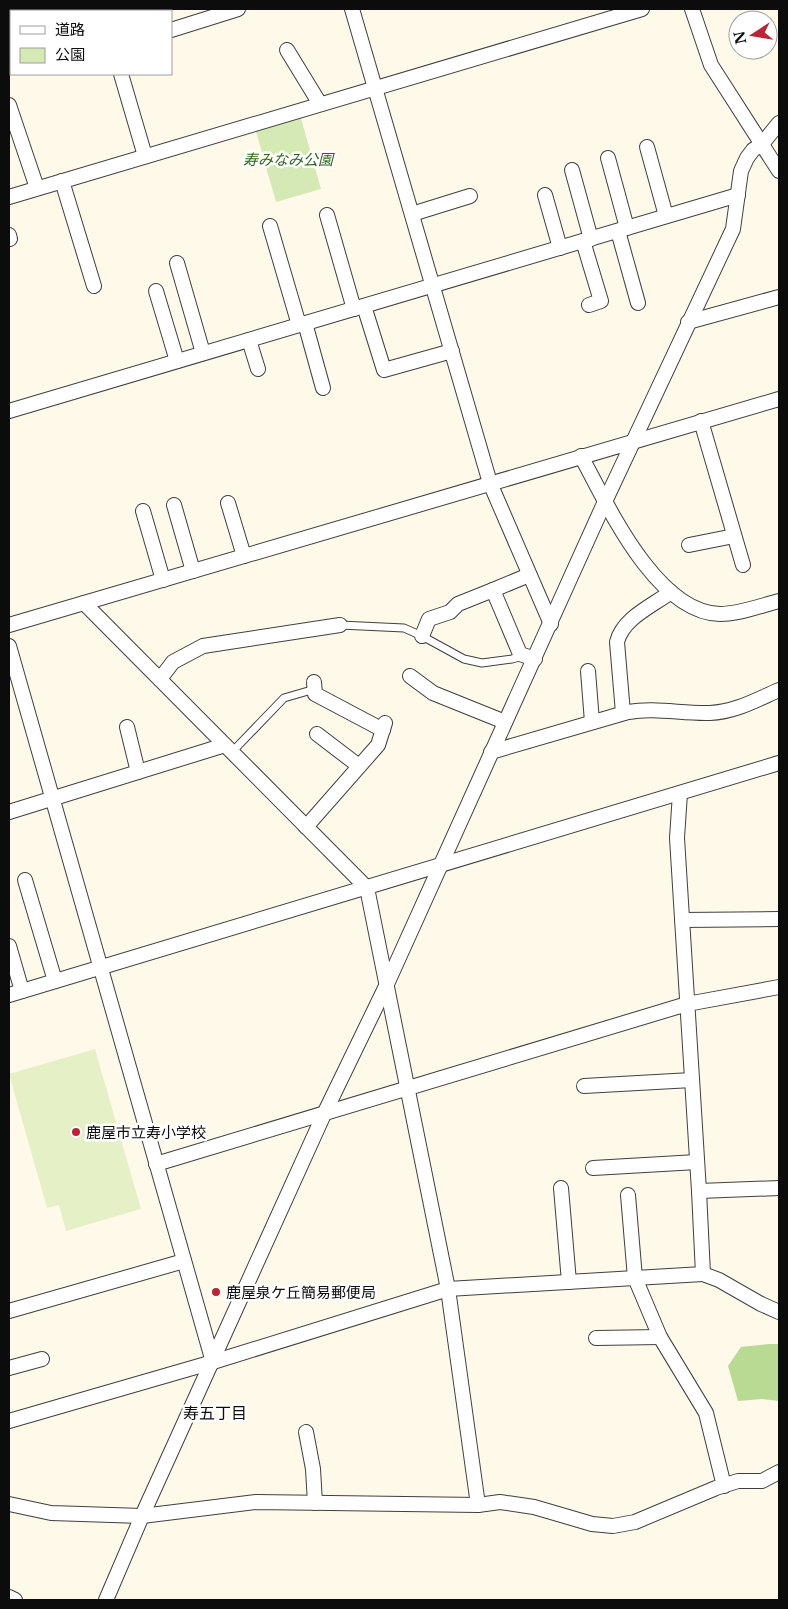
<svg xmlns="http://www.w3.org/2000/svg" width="788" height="1609" font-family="'Libre Baskerville','Noto Sans JP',serif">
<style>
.green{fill:#d4e9b4}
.forest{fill:#b9da93}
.pitch{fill:#e5f0c6}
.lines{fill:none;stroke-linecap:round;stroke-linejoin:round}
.service-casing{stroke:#3f3f3f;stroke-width:9}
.minor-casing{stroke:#3f3f3f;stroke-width:16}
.service{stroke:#fff;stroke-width:7}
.minor{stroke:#fff;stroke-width:14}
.poi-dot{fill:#bd2235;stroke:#fff;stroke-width:2}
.labels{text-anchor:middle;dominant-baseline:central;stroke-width:5;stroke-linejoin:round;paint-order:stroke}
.park-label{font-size:15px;font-style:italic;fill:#30641b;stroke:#fff}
.poi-label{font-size:15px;fill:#0c0c0c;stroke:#fff;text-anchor:start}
.neighbourhood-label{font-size:16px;fill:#0c0c0c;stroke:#fff}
</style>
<rect width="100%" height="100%" fill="#fff9ea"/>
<!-- green -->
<path class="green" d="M 300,115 L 321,189 L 276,202 L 255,128 Z"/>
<!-- forest -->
<path class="forest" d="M 769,1344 L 779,1344 L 779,1401 L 762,1399 L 738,1401 L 728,1366 L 741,1347 Z"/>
<!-- pitch -->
<path class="pitch" d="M 95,1049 L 141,1209 L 66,1231 L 59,1205 L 47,1208 L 9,1074 Z"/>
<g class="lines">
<!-- service casing -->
<g class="service-casing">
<g id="service">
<path d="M 340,625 L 404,628 L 422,636 L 464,659 L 482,663 L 512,659 L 523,656"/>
<path d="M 232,752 L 284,698 L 315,689"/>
</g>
</g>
<!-- minor casing -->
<g class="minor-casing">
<g id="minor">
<path d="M 352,9 L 490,483 L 551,624"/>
<path d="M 692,9 L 711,65 L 779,171"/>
<path d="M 171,30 L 238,9"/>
<path d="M 287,50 L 320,104"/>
<path d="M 121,74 L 145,156"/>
<path d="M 9,105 L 37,188"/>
<path d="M 647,147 L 666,216"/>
<path d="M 608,158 L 627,228"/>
<path d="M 572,170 L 591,239"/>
<path d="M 62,181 L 94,286"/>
<path d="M 545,195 L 560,248"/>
<path d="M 9,197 L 642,9"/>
<path d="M 412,214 L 470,196"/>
<path d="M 327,215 L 354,309"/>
<path d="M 270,226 L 299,325"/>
<path d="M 618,231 L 638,303"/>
<path d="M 9,235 L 10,239"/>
<path d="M 583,241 L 601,301 L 589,305"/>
<path d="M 177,263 L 203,353"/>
<path d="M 156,291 L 177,361"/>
<path d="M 364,306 L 384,370 L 452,351"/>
<path d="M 688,322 L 779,297"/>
<path d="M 305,323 L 323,388"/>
<path d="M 249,340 L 258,369"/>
<path d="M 9,411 L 738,195"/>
<path d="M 701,421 L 743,565"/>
<path d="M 581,456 C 607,504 656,613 720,614 C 739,614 760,606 779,601"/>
<path d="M 228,503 L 244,556"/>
<path d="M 174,505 L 193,571"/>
<path d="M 143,511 L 163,580"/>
<path d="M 689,545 L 734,536"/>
<path d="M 529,575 L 493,590 L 520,654 L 535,659"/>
<path d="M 84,603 L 367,888 L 448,1289 L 478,1505"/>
<path d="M 9,625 L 779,399"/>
<path d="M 422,636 L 429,619 L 450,612 L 458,604 L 493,590"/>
<path d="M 9,646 L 213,1362"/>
<path d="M 588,671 L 592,722"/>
<path d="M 410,676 L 433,693 L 505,722"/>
<path d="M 160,679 L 173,662 L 203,646 L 340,625"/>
<path d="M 314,682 L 315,694 L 383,730"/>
<path d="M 623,713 L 617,642 C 623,618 652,606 671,592"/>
<path d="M 127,727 L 138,772"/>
<path d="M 317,734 L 359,766"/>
<path d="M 491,752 L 628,712 C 656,707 682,714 710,713 C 735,712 756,700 779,690"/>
<path d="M 680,793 L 677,838 L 699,1191"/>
<path d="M 9,812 L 225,745"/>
<path d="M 306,827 L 378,745 L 385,723"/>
<path d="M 25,880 L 55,981"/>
<path d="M 682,920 L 779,919"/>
<path d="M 9,946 L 22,991"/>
<path d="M 9,995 L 779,763"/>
<path d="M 584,1086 L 692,1080"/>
<path d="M 156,1164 L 687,1004 L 779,987"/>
<path d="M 593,1168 L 697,1162"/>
<path d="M 561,1188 L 569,1282"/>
<path d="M 628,1195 L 635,1278 L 660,1337 L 706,1413 L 724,1486"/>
<path d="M 703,1274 L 719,1280 L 761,1304 L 779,1312"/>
<path d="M 9,1311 L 184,1261"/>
<path d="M 596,1338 L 660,1337"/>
<path d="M 9,1368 L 42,1359"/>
<path d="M 9,1421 L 213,1362 L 448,1289 L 703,1274 L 699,1191 L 779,1188"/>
<path d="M 306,1432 L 313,1469 L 315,1503"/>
<path d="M 9,1504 L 51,1513 L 142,1516 L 256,1502 L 478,1505 L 500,1502 L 534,1507 L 592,1524 L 613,1526 L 635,1522 L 716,1488 L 738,1481 L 762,1481 L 779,1472"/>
<path d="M 9,1597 L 15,1600"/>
<path d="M 106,1600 L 142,1516 L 325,1112 L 387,984 L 602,508 L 733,229 L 741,171 L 747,158 L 753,150 L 762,144 L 779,123"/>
</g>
</g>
<!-- service -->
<use href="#service" class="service"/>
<!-- minor -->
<use href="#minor" class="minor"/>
</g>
<!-- markers -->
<g class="poi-dot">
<circle cx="76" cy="1132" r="5"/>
<circle cx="216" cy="1292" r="5"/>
</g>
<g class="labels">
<!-- park labels -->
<g class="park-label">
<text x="288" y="159">寿みなみ公園</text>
</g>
<!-- poi labels -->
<g class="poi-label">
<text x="86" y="1132">鹿屋市立寿小学校</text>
<text x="226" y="1292">鹿屋泉ケ丘簡易郵便局</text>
</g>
<!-- neighbourhood labels -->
<g class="neighbourhood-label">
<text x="215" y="1413">寿五丁目</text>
</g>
</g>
<!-- border -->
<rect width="788" height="1609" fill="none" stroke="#0c0c0c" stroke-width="20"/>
<!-- legend -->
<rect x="10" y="10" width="162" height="65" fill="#ffffff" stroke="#9e9e9e"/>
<rect x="20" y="26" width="25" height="8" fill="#ffffff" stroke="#9e9e9e"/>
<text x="55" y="35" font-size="15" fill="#0c0c0c">道路</text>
<rect x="20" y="48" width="25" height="15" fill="#d4e9b4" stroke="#9e9e9e"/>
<text x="55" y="60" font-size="15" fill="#0c0c0c">公園</text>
<!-- north arrow -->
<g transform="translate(753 35) rotate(258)"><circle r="24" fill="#ffffff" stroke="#9e9e9e"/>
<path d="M0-4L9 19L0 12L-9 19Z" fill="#bd2235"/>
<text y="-8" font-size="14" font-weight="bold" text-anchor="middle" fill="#0c0c0c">N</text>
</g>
</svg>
